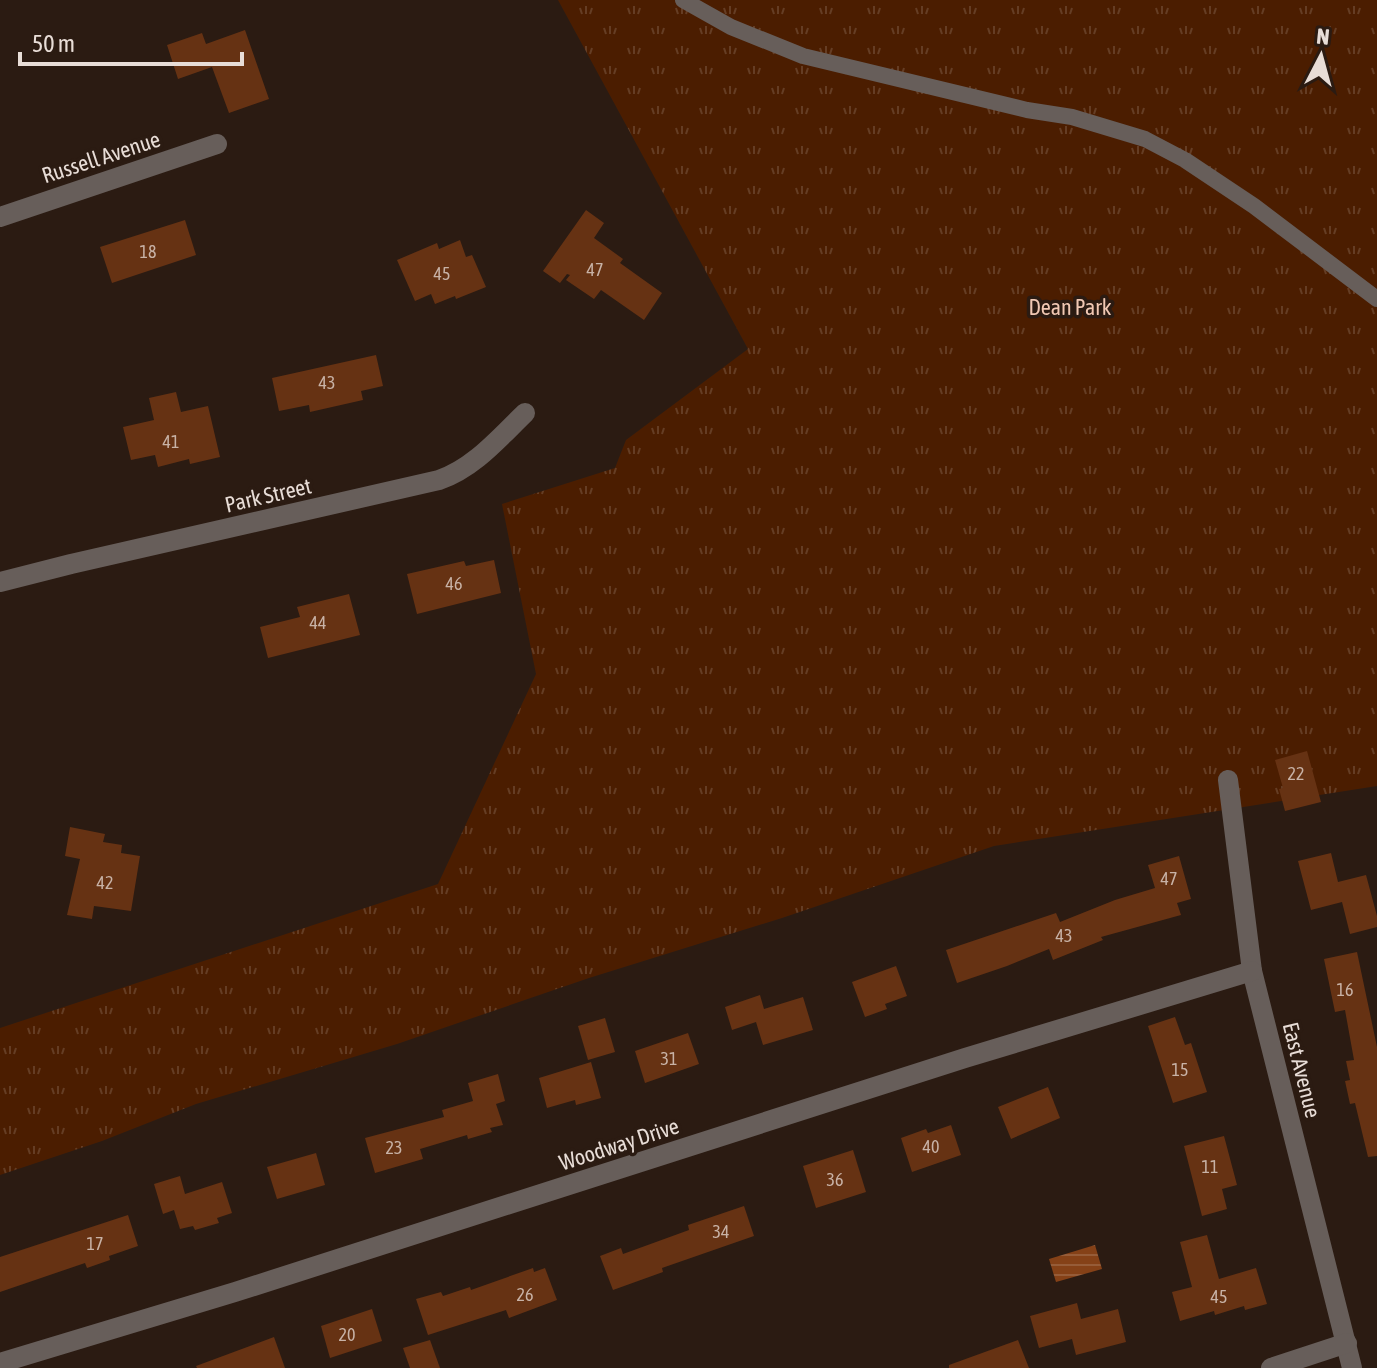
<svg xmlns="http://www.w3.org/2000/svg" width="1377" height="1368" font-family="'Asap Condensed',sans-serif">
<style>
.park{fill:url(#park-tufts)}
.water{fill:url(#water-rules)}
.building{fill:#663213}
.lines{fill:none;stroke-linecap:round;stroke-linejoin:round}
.service{stroke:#675e5a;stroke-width:16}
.minor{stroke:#675e5a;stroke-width:20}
.labels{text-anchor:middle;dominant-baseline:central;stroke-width:7;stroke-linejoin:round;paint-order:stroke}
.number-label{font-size:18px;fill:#c8b2a6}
.street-label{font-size:22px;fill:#e8ddd7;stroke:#2b1b12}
.park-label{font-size:22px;fill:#f1c8b3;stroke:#2b1b12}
</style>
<defs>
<pattern id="park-tufts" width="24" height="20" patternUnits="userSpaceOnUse" patternTransform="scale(2)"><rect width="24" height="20" fill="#4b1d00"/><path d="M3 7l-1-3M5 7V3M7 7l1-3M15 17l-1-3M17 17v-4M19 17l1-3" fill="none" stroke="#653d24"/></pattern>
<pattern id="water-rules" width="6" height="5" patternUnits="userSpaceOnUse" patternTransform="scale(2)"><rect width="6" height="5" fill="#854117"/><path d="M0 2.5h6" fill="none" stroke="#965c38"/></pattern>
</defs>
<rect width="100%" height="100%" fill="#2b1b12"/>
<!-- park -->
<path class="park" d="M 558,0 L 1377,0 L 1377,786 L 994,846 L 782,918 L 589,978 L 397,1044 L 196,1104 L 102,1141 L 0,1175 L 0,1028 L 438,884 L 536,674 L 502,504 L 615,468 L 626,440 L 748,349 Z"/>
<!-- water -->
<path class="water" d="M 1095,1245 L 1102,1269 L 1056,1282 L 1049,1259 Z"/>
<!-- building -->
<g class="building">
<path d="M 245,30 L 269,99 L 229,113 L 212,67 L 178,79 L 167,45 L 202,33 L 206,44 Z"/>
<path d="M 586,210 L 604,223 L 594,238 L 623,259 L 620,263 L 662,293 L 644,320 L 601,290 L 594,299 L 566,280 L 570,275 L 567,274 L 560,283 L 543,271 Z"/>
<path d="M 185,220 L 196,255 L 112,283 L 100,247 Z"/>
<path d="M 460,240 L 466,257 L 472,255 L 486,287 L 456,299 L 455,296 L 435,304 L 431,294 L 415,301 L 397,260 L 437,243 L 439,249 Z"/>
<path d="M 376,355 L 383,386 L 361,391 L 363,400 L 310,412 L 309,405 L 279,411 L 272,378 Z"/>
<path d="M 176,392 L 181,412 L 208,406 L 220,457 L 190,464 L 189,459 L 158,467 L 155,455 L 131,460 L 123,427 L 154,420 L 149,398 Z"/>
<path d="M 494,560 L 501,593 L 417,614 L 407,574 L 464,561 L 466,566 Z"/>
<path d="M 349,594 L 360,635 L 268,658 L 260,627 L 300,617 L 297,607 Z"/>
<path d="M 1307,751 L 1321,802 L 1285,811 L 1279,789 L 1283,788 L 1275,760 Z"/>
<path d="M 70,827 L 105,834 L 103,842 L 122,845 L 121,853 L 140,856 L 131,911 L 94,906 L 92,919 L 67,915 L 80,859 L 65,856 Z"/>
<path d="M 1331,853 L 1338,882 L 1366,875 L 1377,916 L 1377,927 L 1350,934 L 1342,902 L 1311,910 L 1298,861 Z"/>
<path d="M 1179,856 L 1191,899 L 1177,903 L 1181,915 L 1101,937 L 1103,940 L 1053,960 L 1049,949 L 1007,966 L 957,983 L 946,950 L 1056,913 L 1060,922 L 1115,900 L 1155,888 L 1148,865 Z"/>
<path d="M 1357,952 L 1377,1047 L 1377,1156 L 1368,1157 L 1355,1103 L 1350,1104 L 1345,1081 L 1350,1080 L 1346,1061 L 1354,1060 L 1345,1010 L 1335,1012 L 1324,959 Z"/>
<path d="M 896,966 L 907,996 L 885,1004 L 887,1009 L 865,1017 L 852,982 Z"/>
<path d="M 760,995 L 764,1009 L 803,997 L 813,1030 L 763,1045 L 756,1022 L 732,1030 L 725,1007 Z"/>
<path d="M 1175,1017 L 1185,1045 L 1191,1043 L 1207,1092 L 1173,1103 L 1148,1026 Z"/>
<path d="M 605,1018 L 615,1052 L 588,1060 L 578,1026 Z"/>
<path d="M 688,1033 L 699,1064 L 645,1083 L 635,1051 Z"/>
<path d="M 591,1062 L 601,1098 L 576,1105 L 575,1100 L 547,1108 L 539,1078 Z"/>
<path d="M 498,1074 L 505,1101 L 496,1104 L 503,1125 L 490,1128 L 492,1132 L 468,1139 L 467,1135 L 420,1149 L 423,1159 L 375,1173 L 365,1138 L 444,1117 L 442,1110 L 473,1101 L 468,1083 Z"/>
<path d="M 1048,1087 L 1060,1118 L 1011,1139 L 998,1107 Z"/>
<path d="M 951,1125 L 961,1155 L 912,1172 L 901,1138 L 926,1129 L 928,1133 Z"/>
<path d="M 1224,1136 L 1237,1185 L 1222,1189 L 1227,1209 L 1202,1216 L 1184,1146 Z"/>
<path d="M 853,1150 L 866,1192 L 816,1208 L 803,1166 Z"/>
<path d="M 316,1153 L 325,1185 L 277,1199 L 267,1167 Z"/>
<path d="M 180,1176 L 185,1194 L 222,1182 L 232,1213 L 217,1218 L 219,1223 L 195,1230 L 193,1226 L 180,1229 L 174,1210 L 163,1214 L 154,1184 Z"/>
<path d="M 744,1206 L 754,1236 L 662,1268 L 663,1272 L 613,1290 L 600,1256 L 621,1248 L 623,1254 L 689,1230 L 688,1225 Z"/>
<path d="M 128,1215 L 138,1246 L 109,1256 L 110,1260 L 87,1268 L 85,1263 L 0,1292 L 0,1257 Z"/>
<path d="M 1207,1235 L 1219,1279 L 1256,1268 L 1267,1304 L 1245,1310 L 1244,1306 L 1215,1315 L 1214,1311 L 1180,1321 L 1172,1292 L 1192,1287 L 1180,1242 Z"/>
<path d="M 533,1268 L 534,1272 L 545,1268 L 557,1300 L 509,1318 L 506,1310 L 428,1335 L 416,1299 L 441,1292 L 443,1296 L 470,1287 L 471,1290 Z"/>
<path d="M 1077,1303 L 1081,1319 L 1118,1309 L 1126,1342 L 1076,1355 L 1072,1339 L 1039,1348 L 1030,1316 Z"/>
<path d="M 372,1309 L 382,1341 L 330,1358 L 321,1326 Z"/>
<path d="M 274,1337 L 285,1368 L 197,1368 L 196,1366 Z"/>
<path d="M 430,1340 L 440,1368 L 410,1368 L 403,1348 Z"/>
<path d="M 1018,1340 L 1029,1368 L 949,1368 L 949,1365 Z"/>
</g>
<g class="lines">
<!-- service -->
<path class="service" d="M 683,0 L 731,27 L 803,56 L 1027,110 L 1072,117 L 1145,139 L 1185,160 L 1254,206 L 1377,299"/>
<!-- minor -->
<g class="minor">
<path d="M 0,217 L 217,144"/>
<path d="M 0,582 L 71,564 L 439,480 C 474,468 499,438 525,413"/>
<path d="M 1228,780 L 1252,971 L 1352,1368"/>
<path d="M 0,1363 L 235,1292 L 965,1058 L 1252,971"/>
<path d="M 1271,1368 L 1347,1343"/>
</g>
</g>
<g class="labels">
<!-- number labels -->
<g class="number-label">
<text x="148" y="251">18</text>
<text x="595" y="269">47</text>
<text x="442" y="273">45</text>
<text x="327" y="382">43</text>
<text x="171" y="441">41</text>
<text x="454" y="583">46</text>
<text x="318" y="622">44</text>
<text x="1296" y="773">22</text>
<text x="1169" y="878">47</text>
<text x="105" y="882">42</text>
<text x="1064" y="935">43</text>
<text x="1345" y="989">16</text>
<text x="669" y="1058">31</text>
<text x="1180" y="1069">15</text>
<text x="931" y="1146">40</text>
<text x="394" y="1147">23</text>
<text x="1210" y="1166">11</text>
<text x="835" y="1179">36</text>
<text x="721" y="1231">34</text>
<text x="95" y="1243">17</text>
<text x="525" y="1294">26</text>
<text x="1219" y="1296">45</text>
<text x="347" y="1334">20</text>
</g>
<!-- street labels -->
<g class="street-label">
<text transform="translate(101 157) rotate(-18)">Russell Avenue</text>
<text transform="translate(268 495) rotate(-13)">Park Street</text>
<text transform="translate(1302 1070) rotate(76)">East Avenue</text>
<text transform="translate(619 1144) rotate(-18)">Woodway Drive</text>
</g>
<!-- park labels -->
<g class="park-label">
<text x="1070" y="307">Dean Park</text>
</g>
</g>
<!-- north arrow -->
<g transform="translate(1321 56) rotate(6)" stroke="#2b1b12" stroke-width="6" paint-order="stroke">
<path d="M0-6L14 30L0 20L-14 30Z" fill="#e8ddd7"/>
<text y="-12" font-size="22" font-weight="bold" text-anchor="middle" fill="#e8ddd7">N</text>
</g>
<!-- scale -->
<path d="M20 52v12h222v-12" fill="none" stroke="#e8ddd7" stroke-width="4"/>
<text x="32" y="52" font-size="24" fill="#e8ddd7" stroke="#2b1b12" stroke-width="6" paint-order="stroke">50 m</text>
</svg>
